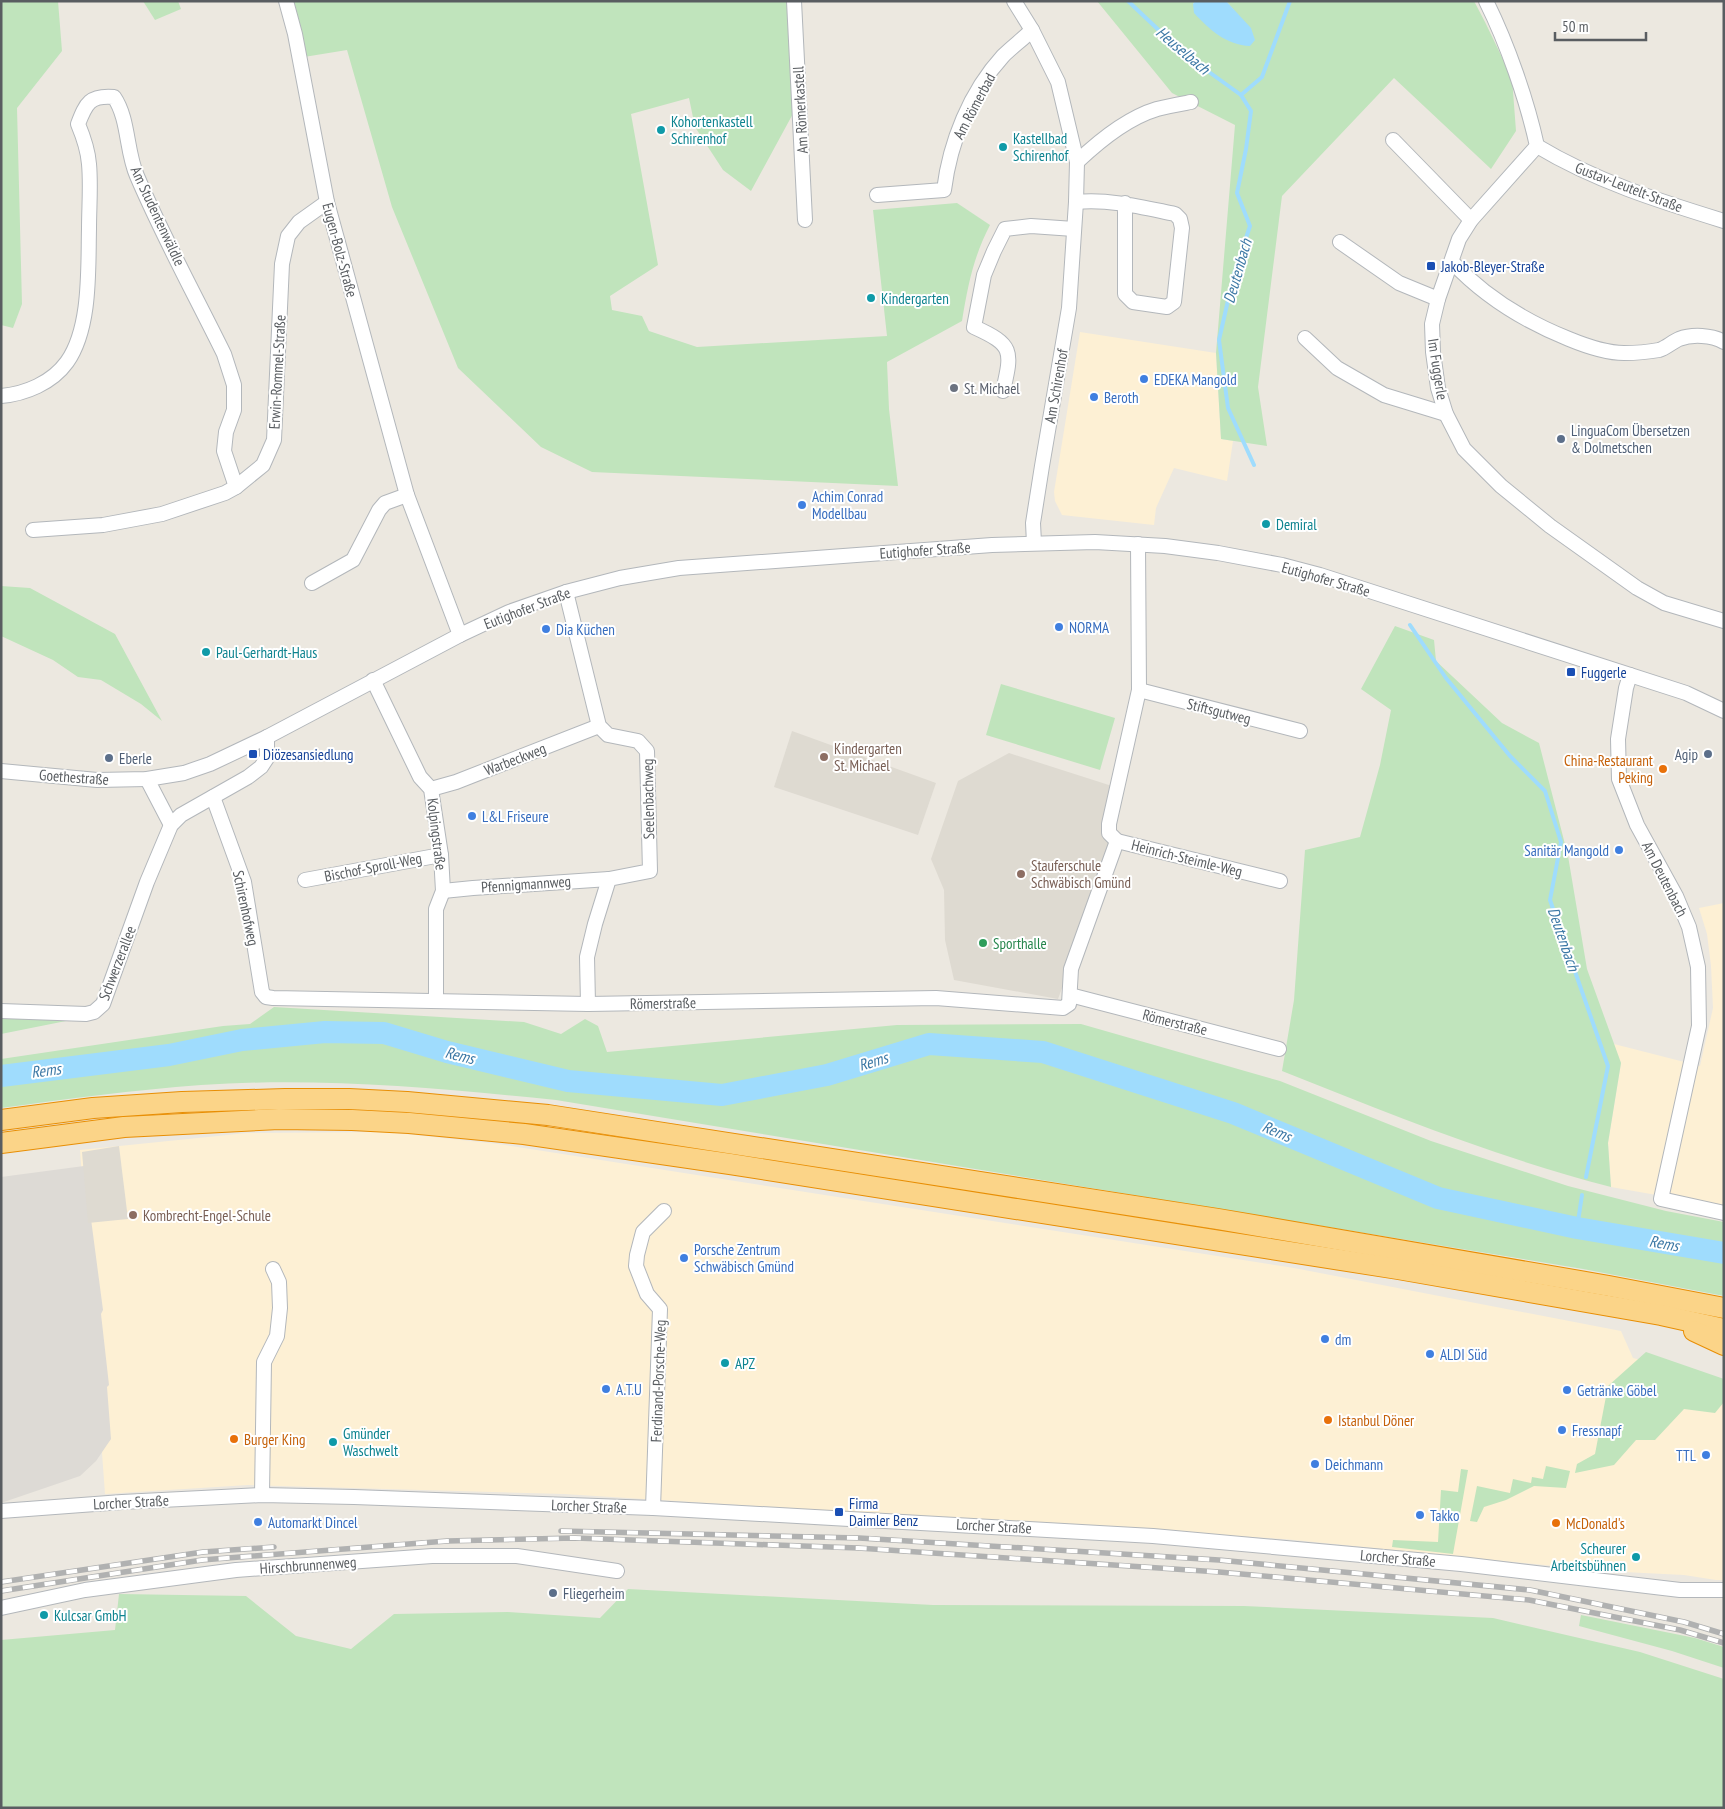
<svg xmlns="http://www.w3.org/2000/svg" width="1725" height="1809" font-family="'PT Sans Narrow',sans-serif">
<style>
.commercial{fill:#fdf0d4}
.industrial{fill:#dddad5}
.education{fill:#dedad1}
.green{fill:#c0e4bc}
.water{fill:#9fdcfd}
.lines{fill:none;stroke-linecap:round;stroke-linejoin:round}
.stream{stroke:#9fdcfd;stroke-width:4}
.river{stroke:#9fdcfd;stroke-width:22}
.minor-casing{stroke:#b3b7bb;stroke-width:16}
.highway-casing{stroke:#e88e04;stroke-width:22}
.minor{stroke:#fff;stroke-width:14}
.highway{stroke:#fbd488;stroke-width:20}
.rail-casing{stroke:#b0b1b1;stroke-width:5.5}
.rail{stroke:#fff;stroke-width:4;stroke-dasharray:11;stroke-linecap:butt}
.culture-dot{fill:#0f9aa8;stroke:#fff;stroke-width:2}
.transit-dot{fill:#1a4fb4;stroke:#fff;stroke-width:2}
.shop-dot{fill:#3f7fe0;stroke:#fff;stroke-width:2}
.worship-dot{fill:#6b7280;stroke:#fff;stroke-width:2}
.service-dot{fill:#5c6f8a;stroke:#fff;stroke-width:2}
.education-dot{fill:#8d6e63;stroke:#fff;stroke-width:2}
.food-dot{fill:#e8710a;stroke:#fff;stroke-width:2}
.leisure-dot{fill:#2e9e5b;stroke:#fff;stroke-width:2}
.labels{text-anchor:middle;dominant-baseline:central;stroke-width:4;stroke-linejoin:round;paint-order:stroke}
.street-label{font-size:15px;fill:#595d61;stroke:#fff}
.culture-label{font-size:15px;fill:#0d838f;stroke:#fff;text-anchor:start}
.transit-label{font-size:15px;fill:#164399;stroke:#fff;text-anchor:start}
.shop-label{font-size:15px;fill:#366cbe;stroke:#fff;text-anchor:start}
.worship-label{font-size:15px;fill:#5b616d;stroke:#fff;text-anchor:start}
.service-label{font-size:15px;fill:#4e5e75;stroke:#fff;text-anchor:start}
.education-label{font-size:15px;fill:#785e54;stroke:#fff;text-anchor:start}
.food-label{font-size:15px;fill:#c56008;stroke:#fff;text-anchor:start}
.leisure-label{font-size:15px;fill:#27864d;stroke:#fff;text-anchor:start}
.water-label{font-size:16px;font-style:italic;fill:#3c78a5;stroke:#fff}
</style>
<rect width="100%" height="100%" fill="#ece8e0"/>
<!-- commercial -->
<g class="commercial">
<path d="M 1080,332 L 1216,353 L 1221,439 L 1233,441 L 1227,481 L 1174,468 L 1156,508 L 1154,525 L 1062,515 L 1055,501 L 1054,492 Z"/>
<path d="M 1724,903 L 1724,1205 L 1702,1203 L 1611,1187 L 1608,1143 L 1621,1063 L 1614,1044 L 1700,1066 L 1713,1008 L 1711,966 L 1707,934 L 1699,908 Z"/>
<path d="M 387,1132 L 498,1144 L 1294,1268 L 1621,1331 L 1633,1358 L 1704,1376 L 1724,1386 L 1724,1580 L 1716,1580 L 1684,1575 L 1604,1571 L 1284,1539 L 564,1494 L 248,1485 L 105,1494 L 80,1150 L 247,1133 Z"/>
</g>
<!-- industrial -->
<path class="industrial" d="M 84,1166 L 103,1310 L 101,1314 L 109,1385 L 107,1387 L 111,1439 L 96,1461 L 80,1476 L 1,1503 L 1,1177 Z"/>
<!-- education -->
<g class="education">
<path d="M 792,731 L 936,783 L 918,835 L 774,787 Z"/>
<path d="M 1009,753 L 1112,786 L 1111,854 L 1058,999 L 954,980 L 945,940 L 944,890 L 931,859 L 958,781 Z"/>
<path d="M 119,1146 L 128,1219 L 88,1223 L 82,1152 Z"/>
</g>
<!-- green -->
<g class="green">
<path d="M 1,1 L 58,1 L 62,51 L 17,108 L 22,304 L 13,328 L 1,325 Z"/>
<path d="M 143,1 L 178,1 L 181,9 L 155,20 Z"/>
<path d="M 290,1 L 789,1 L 795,110 L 751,191 L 723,170 L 695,127 L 689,98 L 631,114 L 658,265 L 610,296 L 612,310 L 642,316 L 649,331 L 697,347 L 887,336 L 873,210 L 957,203 L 990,225 C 973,258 968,285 962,321 L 887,362 L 889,409 L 898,486 L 592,472 L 541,447 L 458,368 L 392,207 L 347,50 L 304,57 Z"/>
<path d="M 1097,1 L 1195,1 L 1193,4 L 1234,10 L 1226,1 L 1474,1 L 1485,22 L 1512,78 L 1516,131 L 1491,169 L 1394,78 L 1282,196 L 1258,387 L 1267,446 L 1221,439 L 1216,353 L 1235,125 L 1172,93 Z"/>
<path d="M 1,586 L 30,588 L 115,634 L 162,721 L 141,704 L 101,680 L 78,677 L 53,660 L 1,636 Z"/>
<path d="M 1395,626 L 1434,640 L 1436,661 L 1502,723 L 1539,743 L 1568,856 L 1587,969 L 1621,1063 L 1608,1143 L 1611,1187 C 1498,1158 1390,1114 1282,1071 L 1294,1000 L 1305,850 L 1360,837 L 1380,765 L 1391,710 L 1361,689 Z"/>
<path d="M 1001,684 L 1115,718 L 1100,770 L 986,735 Z"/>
<path d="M 274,1007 L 524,1022 L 561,1034 L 585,1019 L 598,1026 L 607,1052 L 897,1025 L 1081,1024 L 1280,1081 L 1431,1141 L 1568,1186 L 1666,1211 L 1724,1222 L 1724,1296 L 1583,1269 L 556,1100 C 438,1088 319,1077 201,1085 C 134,1090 67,1099 1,1108 L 1,1059 L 223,1026 L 250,1024 Z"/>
<path d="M 1,1017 L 81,1018 L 1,1034 Z"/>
<path d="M 1646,1352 L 1724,1379 L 1724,1402 L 1715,1413 L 1684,1409 L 1655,1440 L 1636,1440 L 1614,1465 L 1575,1473 L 1577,1464 L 1595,1454 L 1608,1386 Z"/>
<path d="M 1546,1466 L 1570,1471 L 1566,1488 L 1534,1486 L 1506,1500 L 1484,1507 L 1477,1522 L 1470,1521 L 1477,1486 L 1510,1493 L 1513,1479 L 1531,1483 L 1532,1477 L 1543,1479 Z"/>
<path d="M 1461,1469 L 1468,1470 L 1453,1554 L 1392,1547 L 1393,1540 L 1438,1542 L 1441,1490 L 1458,1492 Z"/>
<path d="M 628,1589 L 933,1605 L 1244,1606 L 1493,1618 L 1640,1652 L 1724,1679 L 1724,1808 L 1,1808 L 1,1640 L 115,1630 L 119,1594 L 246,1596 L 296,1636 L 351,1649 L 394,1614 L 508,1612 L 600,1618 Z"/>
<path d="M 1581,1615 L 1695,1638 L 1724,1647 L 1724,1668 L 1672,1651 L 1579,1626 Z"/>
</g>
<!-- water -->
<path class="water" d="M 1195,1 L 1226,1 L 1251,28 L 1255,40 L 1250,46 C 1226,45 1210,30 1194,13 L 1193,4 Z"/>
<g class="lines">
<!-- stream -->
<g class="stream">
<path d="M 1128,1 L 1184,54 L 1241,95"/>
<path d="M 1254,465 L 1228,408 L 1219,340 L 1234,274 L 1250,226 L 1237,193 L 1246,149 L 1251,111 L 1241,95 L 1262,77 L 1290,1"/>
<path d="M 1410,625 L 1446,678 L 1510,756 L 1545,791 L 1561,842 L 1550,900 L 1608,1066 L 1586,1177"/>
<path d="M 1577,1228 L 1582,1195"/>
</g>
<!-- river -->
<path class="river" d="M 1,1076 L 169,1055 L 242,1040 L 325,1032 L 384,1033 L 447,1052 L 568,1081 L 722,1095 L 827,1075 L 929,1044 L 1043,1052 L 1233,1113 L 1438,1198 L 1577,1228 L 1724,1253"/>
<!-- minor casing -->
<g class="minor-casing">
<g id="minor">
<path d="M 286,1 L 295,34 L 327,202 L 407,495 L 460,635"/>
<path d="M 794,1 L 805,220"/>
<path d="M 1014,1 L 1032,30 L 1058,82 L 1077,162 L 1076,202 L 1069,308 L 1042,466 L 1033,523 L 1034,543"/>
<path d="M 1486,1 C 1507,43 1527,100 1537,146 L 1471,220 L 1459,239 L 1438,299 L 1432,324 L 1433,352 L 1438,388 L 1446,414 L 1464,449 L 1501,486 L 1550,526 L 1637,588 L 1664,603 L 1724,621"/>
<path d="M 1393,140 L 1471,220"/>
<path d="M 1537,146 C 1595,181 1659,201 1724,221"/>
<path d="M 1077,162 C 1099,141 1127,118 1157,109 C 1168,106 1180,104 1191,102"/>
<path d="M 877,195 L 944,190 C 950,142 970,92 1003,56 C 1012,47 1023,39 1032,30"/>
<path d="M 1076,202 C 1111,199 1141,207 1175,214 L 1180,219 L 1182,228 L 1174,302 L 1167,307 L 1133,302 L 1125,294 L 1125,203"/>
<path d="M 1340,242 L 1399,283 L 1438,299"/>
<path d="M 1452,262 C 1485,297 1524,321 1569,339 C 1586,346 1606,353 1624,353 C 1635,353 1648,352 1659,350 C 1666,348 1672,342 1679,339 C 1692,334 1712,335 1724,342"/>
<path d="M 1305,338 L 1337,368 L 1384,395 L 1446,414"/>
<path d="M 1003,391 C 1012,351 1014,345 974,327 L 984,275 L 994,251 L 1005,229 L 1031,226 L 1074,229"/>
<path d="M 1,396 C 25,394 52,383 67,362 C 91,328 88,269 89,229 C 89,207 91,185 89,164 C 88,150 83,136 78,124 C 86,103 90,95 114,97 C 129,119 126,151 137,176 C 163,237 195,295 224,354 L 234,385 L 234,410 L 226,432 L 224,451 L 236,487"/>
<path d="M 33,530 L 103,525 L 162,514 L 225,493 L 236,487 L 263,465 L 274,440 L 282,264 L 288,236 L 299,222 L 327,202"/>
<path d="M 312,583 L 353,560 L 379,510 L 385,503 L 407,495"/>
<path d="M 566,592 L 599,726 L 608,735 L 638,741 L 647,751 L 650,871 L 609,879 L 595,924 L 587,957 L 588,1004"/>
<path d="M 1630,675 L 1626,688 L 1618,739 L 1619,779 L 1637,825 L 1676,896 L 1689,927 L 1698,967 L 1699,1026 L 1661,1199 L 1724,1213"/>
<path d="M 373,680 L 420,777 L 431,789 L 441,855 L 443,891 L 436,909 L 436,1001"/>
<path d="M 1139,690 L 1300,731"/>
<path d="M 1,771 L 97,780 L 147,779 L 184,773 L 210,764 L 267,737 L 460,635 L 509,612 L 566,592 L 620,578 L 679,568 L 992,545 L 1095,542 L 1165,546 L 1218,553 L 1282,565 L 1320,575 L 1686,693 L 1724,711"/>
<path d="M 147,779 L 171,825"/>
<path d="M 431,789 L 456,782 L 599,726"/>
<path d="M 213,797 L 244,882 L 262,992 L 266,997 L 273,998 L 588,1004 L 936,998 L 1063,1008 L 1069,1004 L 1071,969 L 1117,841 L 1280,881"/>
<path d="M 1117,841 L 1109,833 L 1109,824 L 1139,690 L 1138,544"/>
<path d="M 305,880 L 441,855"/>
<path d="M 443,891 L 473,888 L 609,879"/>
<path d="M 1070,995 L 1279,1049"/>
<path d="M 1,1011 L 86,1014 L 94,1012 L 103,1004 L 147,882 L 171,825 L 181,815 L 248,777 L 261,767 L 267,758 L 267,737"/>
<path d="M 262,1495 L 264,1362 L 277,1336 L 280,1308 L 279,1282 L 273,1269"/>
<path d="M 653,1508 L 660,1309 L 647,1294 L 636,1266 L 637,1255 L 643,1232 L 664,1211"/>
<path d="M 1,1511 L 122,1502 L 262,1495 L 354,1497 L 653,1508 L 1153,1536 L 1461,1564 L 1680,1590 L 1724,1590"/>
<path d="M 1,1608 L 85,1590 L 236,1570 L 432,1556 L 517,1556 L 617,1571"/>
</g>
</g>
<!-- highway casing -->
<g class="highway-casing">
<g id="highway">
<path d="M 1,1120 L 93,1108 L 182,1102 L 285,1099 L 349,1099 L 407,1102 L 548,1115 L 1218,1219 L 1609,1286 L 1724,1308"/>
<path d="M 1,1143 L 124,1127 L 279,1119 L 352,1120 L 409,1123 L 524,1134 L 730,1164 L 1398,1269 L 1661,1315 L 1724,1329"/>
<path d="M 1694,1331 L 1724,1345"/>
</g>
</g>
<!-- minor -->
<use href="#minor" class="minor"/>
<!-- highway -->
<use href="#highway" class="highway"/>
<!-- rail casing -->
<g class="rail-casing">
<g id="rail">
<path d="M 561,1531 L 859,1538 L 1219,1560 L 1530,1590 L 1684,1622 L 1724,1634"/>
<path d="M 1,1582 L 203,1552 L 274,1547"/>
<path d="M 1,1591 L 202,1560 L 447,1541 L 575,1538 L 858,1548 L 1219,1572 L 1529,1600 L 1680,1630 L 1724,1643"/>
</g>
</g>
<!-- rail -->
<use href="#rail" class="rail"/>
</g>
<!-- markers -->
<g class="culture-dot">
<circle cx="661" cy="130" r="5"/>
<circle cx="1003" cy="147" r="5"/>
<circle cx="871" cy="298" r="5"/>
<circle cx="1266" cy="524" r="5"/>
<circle cx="206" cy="652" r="5"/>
<circle cx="725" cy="1363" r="5"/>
<circle cx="333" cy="1442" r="5"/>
<circle cx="1636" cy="1557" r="5"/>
<circle cx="44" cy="1615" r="5"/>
</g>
<g class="transit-dot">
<rect x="1426" y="261" width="10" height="10" rx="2.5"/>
<rect x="1566" y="667" width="10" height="10" rx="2.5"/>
<rect x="248" y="749" width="10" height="10" rx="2.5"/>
<rect x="834" y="1507" width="10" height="10" rx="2.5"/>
</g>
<g class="shop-dot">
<circle cx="1144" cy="379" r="5"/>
<circle cx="1094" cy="397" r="5"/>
<circle cx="802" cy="505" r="5"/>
<circle cx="1059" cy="627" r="5"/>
<circle cx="546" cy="629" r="5"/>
<circle cx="472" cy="816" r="5"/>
<circle cx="1619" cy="850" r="5"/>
<circle cx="684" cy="1258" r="5"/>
<circle cx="1325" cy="1339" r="5"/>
<circle cx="1430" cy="1354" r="5"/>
<circle cx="606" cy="1389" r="5"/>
<circle cx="1567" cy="1390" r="5"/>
<circle cx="1562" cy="1430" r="5"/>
<circle cx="1706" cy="1455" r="5"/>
<circle cx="1315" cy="1464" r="5"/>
<circle cx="1420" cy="1515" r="5"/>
<circle cx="258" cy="1522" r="5"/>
</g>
<circle class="worship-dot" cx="954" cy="388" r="5"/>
<g class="service-dot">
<circle cx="1561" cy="439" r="5"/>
<circle cx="1708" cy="754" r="5"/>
<circle cx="109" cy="758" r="5"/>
<circle cx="553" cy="1593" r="5"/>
</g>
<g class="education-dot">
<circle cx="824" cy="757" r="5"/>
<circle cx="1021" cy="874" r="5"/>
<circle cx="133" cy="1215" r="5"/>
</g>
<g class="food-dot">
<circle cx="1663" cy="769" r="5"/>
<circle cx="1328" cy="1420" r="5"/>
<circle cx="234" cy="1439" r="5"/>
<circle cx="1556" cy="1523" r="5"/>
</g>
<circle class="leisure-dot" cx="983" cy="943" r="5"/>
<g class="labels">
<!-- street labels -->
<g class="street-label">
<text transform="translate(974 106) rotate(-62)">Am Römerbad</text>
<text transform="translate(800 110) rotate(-93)">Am Römerkastell</text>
<text transform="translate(1629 187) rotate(21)">Gustav-Leutelt-Straße</text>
<text transform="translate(158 216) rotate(65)">Am Studentenwäldle</text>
<text transform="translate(340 250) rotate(75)">Eugen-Bolz-Straße</text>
<text transform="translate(1438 369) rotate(81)">Im Fuggerle</text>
<text transform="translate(277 372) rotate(-87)">Erwin-Rommel-Straße</text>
<text transform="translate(1056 386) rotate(-80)">Am Schirenhof</text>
<text transform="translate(925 550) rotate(-4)">Eutighofer Straße</text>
<text transform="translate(1326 579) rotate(16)">Eutighofer Straße</text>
<text transform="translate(527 608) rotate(-21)">Eutighofer Straße</text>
<text transform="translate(1219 711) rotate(14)">Stiftsgutweg</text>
<text transform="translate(515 759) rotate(-21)">Warbeckweg</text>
<text transform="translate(74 777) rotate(4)">Goethestraße</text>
<text transform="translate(648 799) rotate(-91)">Seelenbachweg</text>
<text transform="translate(437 834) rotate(83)">Kolpingstraße</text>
<text transform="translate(1187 858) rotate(14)">Heinrich-Steimle-Weg</text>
<text transform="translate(373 867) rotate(-11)">Bischof-Sproll-Weg</text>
<text transform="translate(1665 879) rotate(63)">Am Deutenbach</text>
<text transform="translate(526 884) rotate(-4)">Pfennigmannweg</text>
<text transform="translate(246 908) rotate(78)">Schirenhofweg</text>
<text transform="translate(117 963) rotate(-69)">Schwerzerallee</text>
<text transform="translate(663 1003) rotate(-1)">Römerstraße</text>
<text transform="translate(1175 1022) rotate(14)">Römerstraße</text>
<text transform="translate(658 1381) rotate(-88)">Ferdinand-Porsche-Weg</text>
<text transform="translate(131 1502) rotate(-3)">Lorcher Straße</text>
<text transform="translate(589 1506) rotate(2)">Lorcher Straße</text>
<text transform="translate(994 1526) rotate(3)">Lorcher Straße</text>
<text transform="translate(1398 1558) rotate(5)">Lorcher Straße</text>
<text transform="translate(308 1565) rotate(-4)">Hirschbrunnenweg</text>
</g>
<!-- culture labels -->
<g class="culture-label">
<text x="671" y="121">Kohortenkastell<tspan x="671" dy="17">Schirenhof</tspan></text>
<text x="1013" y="138">Kastellbad<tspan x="1013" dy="17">Schirenhof</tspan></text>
<text x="881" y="298">Kindergarten</text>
<text x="1276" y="524">Demiral</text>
<text x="216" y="652">Paul-Gerhardt-Haus</text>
<text x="735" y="1363">APZ</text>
<text x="343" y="1433">Gmünder<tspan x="343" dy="17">Waschwelt</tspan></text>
<text x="1626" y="1548" text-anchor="end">Scheurer<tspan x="1626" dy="17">Arbeitsbühnen</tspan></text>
<text x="54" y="1615">Kulcsar GmbH</text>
</g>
<!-- transit labels -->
<g class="transit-label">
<text x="1441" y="266">Jakob-Bleyer-Straße</text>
<text x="1581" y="672">Fuggerle</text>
<text x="263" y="754">Diözesansiedlung</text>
<text x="849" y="1503">Firma<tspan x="849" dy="17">Daimler Benz</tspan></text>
</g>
<!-- shop labels -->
<g class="shop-label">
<text x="1154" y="379">EDEKA Mangold</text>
<text x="1104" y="397">Beroth</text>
<text x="812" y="496">Achim Conrad<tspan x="812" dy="17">Modellbau</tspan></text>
<text x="1069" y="627">NORMA</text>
<text x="556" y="629">Dia Küchen</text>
<text x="482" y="816">L&amp;L Friseure</text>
<text x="1609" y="850" text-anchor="end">Sanitär Mangold</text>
<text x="694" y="1249">Porsche Zentrum<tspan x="694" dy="17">Schwäbisch Gmünd</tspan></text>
<text x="1335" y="1339">dm</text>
<text x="1440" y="1354">ALDI Süd</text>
<text x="616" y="1389">A.T.U</text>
<text x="1577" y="1390">Getränke Göbel</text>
<text x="1572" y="1430">Fressnapf</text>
<text x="1696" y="1455" text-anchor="end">TTL</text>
<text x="1325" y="1464">Deichmann</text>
<text x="1430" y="1515">Takko</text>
<text x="268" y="1522">Automarkt Dincel</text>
</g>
<!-- worship labels -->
<g class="worship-label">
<text x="964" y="388">St. Michael</text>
</g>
<!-- service labels -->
<g class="service-label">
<text x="1571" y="430">LinguaCom Übersetzen<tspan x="1571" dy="17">&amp; Dolmetschen</tspan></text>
<text x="1698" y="754" text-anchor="end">Agip</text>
<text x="119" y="758">Eberle</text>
<text x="563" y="1593">Fliegerheim</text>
</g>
<!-- education labels -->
<g class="education-label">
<text x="834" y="748">Kindergarten<tspan x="834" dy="17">St. Michael</tspan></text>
<text x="1031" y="865">Stauferschule<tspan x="1031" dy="17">Schwäbisch Gmünd</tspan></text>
<text x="143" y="1215">Kombrecht-Engel-Schule</text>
</g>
<!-- food labels -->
<g class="food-label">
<text x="1653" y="760" text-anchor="end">China-Restaurant<tspan x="1653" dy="17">Peking</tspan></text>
<text x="1338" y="1420">Istanbul Döner</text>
<text x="244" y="1439">Burger King</text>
<text x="1566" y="1523">McDonald's</text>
</g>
<!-- leisure labels -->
<g class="leisure-label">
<text x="993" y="943">Sporthalle</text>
</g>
<!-- water labels -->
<g class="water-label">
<text transform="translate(1183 50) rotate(40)">Heuselbach</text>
<text transform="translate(1237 271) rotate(-74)">Deutenbach</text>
<text transform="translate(1564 939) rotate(71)">Deutenbach</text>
<text transform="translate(460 1055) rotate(14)">Rems</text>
<text transform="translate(873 1061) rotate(-17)">Rems</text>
<text transform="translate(46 1070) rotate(-7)">Rems</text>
<text transform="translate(1277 1131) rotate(23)">Rems</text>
<text transform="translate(1664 1243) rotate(10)">Rems</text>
</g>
</g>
<!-- border -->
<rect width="1725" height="1809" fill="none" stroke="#595d61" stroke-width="5"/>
<!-- scale -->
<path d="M1555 32v8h91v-8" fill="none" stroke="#595d61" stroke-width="2.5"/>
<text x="1562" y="32" font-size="15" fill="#595d61" stroke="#ffffff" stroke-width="4" paint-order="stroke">50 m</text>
</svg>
